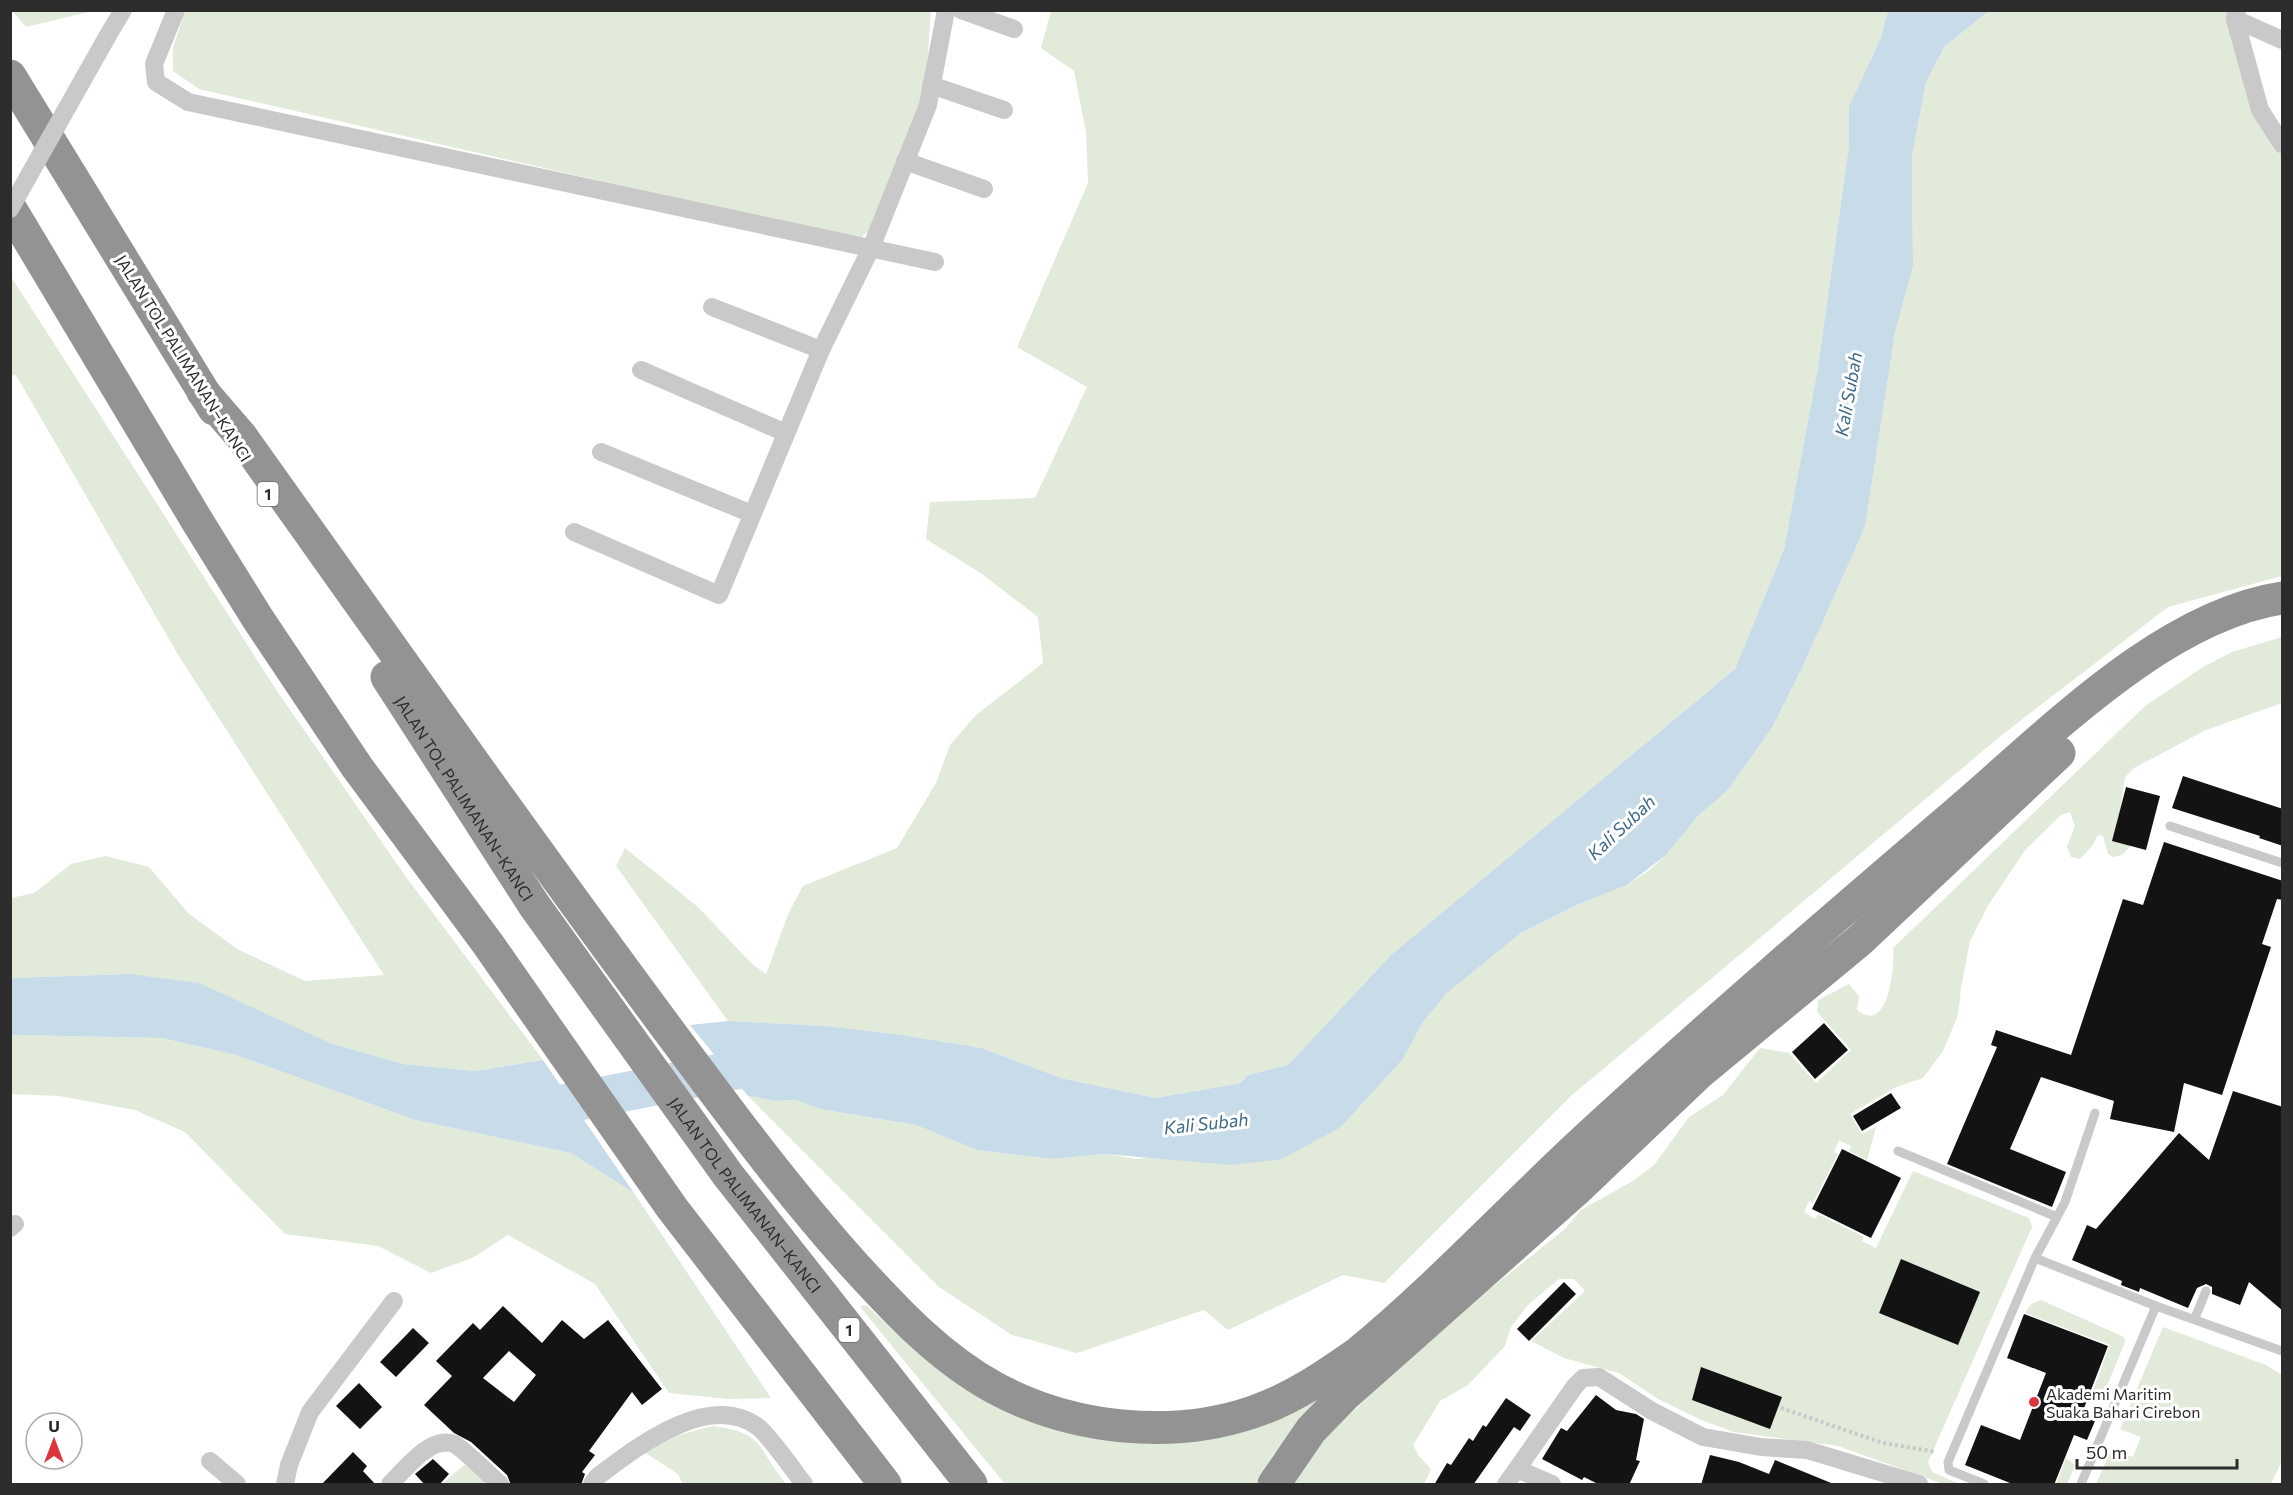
<svg xmlns="http://www.w3.org/2000/svg" width="2293" height="1495" font-family="Commissioner,sans-serif">
<style>
.green{fill:#e2eada}
.water{fill:#c7dbe9}
.lines{fill:none;stroke-linecap:round;stroke-linejoin:round}
.river{stroke:#c7dbe9;stroke-width:39}
.building{fill:#131313;fill-rule:evenodd}
.path{stroke:#c9c9c9;stroke-width:4;stroke-dasharray:3 3;stroke-linecap:butt}
.lane{stroke:#c9c9c9;stroke-width:9}
.street{stroke:#c9c9c9;stroke-width:18}
.highway{stroke:#939393;stroke-width:33}
.street-bridge{stroke:#c9c9c9;stroke-width:18}
.poi-dot{fill:#dd353e;stroke:#fff;stroke-width:2}
.labels{text-anchor:middle;dominant-baseline:central;stroke-width:6;stroke-linejoin:round;paint-order:stroke}
.shield{fill:#fff;stroke:#6b6b6b;stroke-width:1.5}
.shield-label{font-size:15px;font-weight:bold;fill:#2c2c2c}
.street-label{font-size:16px;fill:#2c2c2c;stroke:#fff}
.poi-label{font-size:16px;fill:#2c2c2c;stroke:#fff;text-anchor:start}
.water-label{font-size:18px;font-style:italic;fill:#3f6b8a;stroke:#fff}
</style>
<rect width="100%" height="100%" fill="#fff"/>
<!-- green -->
<g class="green">
<path d="M 11,10 L 93,10 L 93,11 L 26,27 Z"/>
<path d="M 185,11 L 931,11 L 926,80 L 918,114 L 874,226 L 862,237 L 846,237 L 199,89 L 173,71 L 173,48 Z"/>
<path d="M 1051,11 L 1888,11 L 1880,40 L 1849,106 L 1849,145 L 1818,367 L 1784,549 L 1735,669 L 1391,955 L 1288,1065 L 1248,1075 L 1241,1083 L 1155,1098 L 1061,1078 L 982,1048 L 902,1035 L 826,1026 L 728,1021 L 616,866 L 625,848 L 698,907 L 752,964 L 766,974 L 789,912 L 803,886 L 897,848 L 936,783 L 950,745 L 976,715 L 1043,663 L 1038,617 L 982,574 L 926,539 L 930,502 L 1035,498 L 1087,387 L 1017,347 L 1088,183 L 1086,132 L 1074,71 L 1041,48 Z"/>
<path d="M 1989,11 L 2228,11 L 2282,151 L 2282,576 L 2168,607 L 2002,735 L 1571,1096 L 1384,1283 L 1343,1275 L 1228,1330 L 1204,1310 L 1077,1353 L 1012,1335 L 939,1287 L 748,1096 L 776,1101 L 796,1100 L 820,1109 L 916,1125 L 977,1150 L 1052,1159 L 1105,1154 L 1137,1159 L 1341,1127 L 1403,1059 L 1423,1022 L 1447,993 L 1521,933 L 1577,905 L 1627,885 L 1647,872 L 1666,855 L 1698,816 L 1728,790 L 1772,728 L 1803,666 L 1865,527 L 1895,333 L 1913,266 L 1912,156 L 1926,82 L 1945,46 Z"/>
<path d="M 10,275 L 277,691 L 406,877 L 543,1060 L 475,1071 L 403,1064 L 330,1043 L 129,974 L 11,978 L 11,898 L 34,893 L 71,864 L 106,856 L 149,867 L 188,913 L 237,949 L 305,981 L 384,975 L 177,653 L 16,375 L 11,376 Z"/>
<path d="M 2282,637 L 2282,703 L 2206,730 L 2134,768 L 2125,777 L 2118,823 L 2131,846 L 2122,855 L 2113,857 L 2108,854 L 2103,836 L 2098,835 L 2092,846 L 2080,859 L 2071,857 L 2067,847 L 2075,826 L 2070,812 L 2061,815 L 2025,850 L 1989,904 L 1970,941 L 1961,988 L 1958,1015 L 1943,1051 L 1923,1078 L 1896,1087 L 1850,1114 L 1862,1134 L 1876,1127 L 1867,1160 L 1849,1151 L 1851,1146 L 1839,1140 L 1834,1152 L 1838,1154 L 1813,1203 L 1809,1201 L 1804,1212 L 1815,1219 L 1818,1214 L 1864,1237 L 1862,1241 L 1876,1248 L 1913,1171 L 2029,1218 L 2032,1227 L 1928,1462 L 1932,1472 L 1960,1484 L 1943,1484 L 1838,1446 L 1734,1432 L 1701,1420 L 1658,1399 L 1619,1373 L 1564,1358 L 1531,1341 L 1585,1291 L 1574,1279 L 1559,1279 L 1528,1305 L 1511,1327 L 1505,1346 L 1468,1385 L 1440,1401 L 1413,1445 L 1419,1456 L 1431,1469 L 1424,1484 L 1287,1484 L 1319,1439 L 1358,1407 L 1405,1357 L 1565,1229 L 1581,1210 L 1633,1181 L 1654,1165 L 1689,1117 L 1723,1095 L 1760,1048 L 1789,1053 L 1816,1083 L 1851,1050 L 1817,1012 L 1818,1000 L 1849,984 L 1859,996 L 1857,1010 C 1889,1036 1895,965 1893,948 L 2145,706 L 2203,667 L 2232,652 Z"/>
<path d="M 11,1035 L 162,1038 L 236,1055 L 415,1120 L 571,1153 L 634,1193 L 771,1398 L 728,1399 L 669,1393 L 595,1284 L 508,1235 L 472,1258 L 431,1273 L 378,1246 L 285,1234 L 185,1132 L 135,1110 L 59,1096 L 11,1094 Z"/>
<path d="M 2041,1300 L 2124,1337 L 2125,1342 L 2104,1393 L 2093,1390 L 2110,1345 L 2025,1313 L 2031,1304 Z"/>
<path d="M 862,1305 L 867,1306 L 904,1340 L 1129,1435 L 1338,1378 L 1274,1454 L 1256,1484 L 1005,1484 L 861,1308 Z"/>
<path d="M 2163,1327 L 2266,1365 L 2282,1375 L 2282,1460 L 2271,1484 L 2096,1484 L 2112,1449 L 2133,1457 L 2141,1437 L 2120,1429 Z"/>
<path d="M 712,1426 C 766,1432 757,1449 786,1484 L 683,1484 L 678,1474 L 644,1452 L 668,1438 Z"/>
<path d="M 2066,1458 L 2075,1465 L 2067,1484 L 2056,1484 Z"/>
<path d="M 464,1465 L 468,1466 L 489,1484 L 442,1484 Z"/>
</g>
<!-- water -->
<g class="water">
<path d="M 1888,11 L 1989,11 L 1945,46 L 1926,82 L 1912,156 L 1913,266 L 1895,333 L 1865,527 L 1803,666 L 1772,728 L 1728,790 L 1698,816 L 1666,855 L 1627,885 L 1577,905 L 1521,933 L 1447,993 L 1423,1022 L 1403,1059 L 1341,1127 L 1282,1159 L 1231,1165 L 1105,1154 L 1052,1159 L 977,1150 L 916,1125 L 820,1109 L 796,1100 L 776,1101 L 748,1096 L 690,1025 L 728,1021 L 826,1026 L 902,1035 L 982,1048 L 1061,1078 L 1155,1098 L 1241,1083 L 1248,1075 L 1288,1065 L 1391,955 L 1735,669 L 1784,549 L 1818,367 L 1849,145 L 1849,106 L 1880,40 Z"/>
<path d="M 129,974 L 199,983 L 330,1043 L 403,1064 L 475,1071 L 543,1060 L 634,1193 L 571,1153 L 415,1120 L 236,1055 L 162,1038 L 11,1035 L 11,978 Z"/>
</g>
<g class="lines">
<!-- river -->
<path class="river" d="M 518,1113 L 761,1065 L 779,1066"/>
</g>
<!-- building -->
<g class="building">
<path d="M 2183,776 L 2283,809 L 2283,846 L 2259,838 L 2260,836 L 2172,808 Z"/>
<path d="M 2126,787 L 2160,796 L 2146,850 L 2112,841 Z"/>
<path d="M 2164,842 L 2283,881 L 2283,900 L 2277,899 L 2262,944 L 2271,947 L 2222,1095 L 2184,1083 L 2174,1132 L 2110,1119 L 2114,1101 L 2041,1077 L 2010,1149 L 2066,1172 L 2052,1207 L 1947,1164 L 1997,1047 L 1991,1045 L 1996,1030 L 2071,1055 L 2123,899 L 2143,905 Z"/>
<path d="M 1824,1023 L 1848,1050 L 1815,1079 L 1792,1052 Z"/>
<path d="M 2233,1091 L 2283,1107 L 2283,1311 L 2249,1282 L 2240,1305 L 2212,1294 L 2212,1287 L 2206,1284 L 2197,1288 L 2188,1308 L 2140,1288 L 2139,1292 L 2121,1285 L 2122,1281 L 2072,1260 L 2087,1225 L 2096,1229 L 2179,1133 L 2209,1160 Z"/>
<path d="M 1891,1093 L 1901,1108 L 1862,1131 L 1853,1116 Z"/>
<path d="M 1842,1149 L 1901,1178 L 1871,1238 L 1812,1209 Z"/>
<path d="M 1901,1259 L 1980,1292 L 1958,1345 L 1879,1313 Z"/>
<path d="M 1564,1282 L 1576,1294 L 1529,1341 L 1517,1329 Z"/>
<path d="M 503,1306 L 542,1343 L 562,1320 L 584,1339 L 608,1320 L 662,1389 L 642,1405 L 632,1392 L 589,1451 L 595,1455 L 582,1472 L 585,1474 L 581,1485 L 511,1485 L 507,1475 L 471,1442 L 454,1433 L 424,1405 L 452,1376 L 436,1361 L 473,1323 L 480,1330 ZM 509,1351 L 536,1375 L 514,1402 L 483,1378 Z"/>
<path d="M 2024,1314 L 2108,1346 L 2081,1416 L 2095,1421 L 2087,1440 L 2074,1435 L 2054,1485 L 2015,1485 L 1965,1465 L 1981,1425 L 2020,1440 L 2046,1373 L 2007,1358 Z"/>
<path d="M 413,1328 L 429,1343 L 396,1377 L 380,1362 Z"/>
<path d="M 1701,1367 L 1782,1397 L 1770,1429 L 1692,1400 Z"/>
<path d="M 359,1383 L 382,1407 L 360,1429 L 336,1406 Z"/>
<path d="M 1596,1395 L 1616,1410 L 1636,1414 L 1644,1419 L 1636,1460 L 1640,1461 L 1629,1485 L 1600,1485 L 1584,1477 L 1582,1480 L 1542,1459 L 1561,1428 L 1567,1431 Z"/>
<path d="M 1506,1398 L 1531,1415 L 1520,1431 L 1514,1427 L 1473,1485 L 1434,1485 L 1447,1463 L 1451,1465 L 1469,1438 L 1473,1441 L 1483,1425 L 1486,1427 Z"/>
<path d="M 353,1452 L 367,1466 L 363,1471 L 376,1485 L 321,1485 Z"/>
<path d="M 1710,1455 L 1739,1462 L 1769,1474 L 1775,1460 L 1836,1485 L 1701,1485 Z"/>
<path d="M 433,1459 L 449,1474 L 439,1485 L 425,1485 L 415,1474 Z"/>
</g>
<g class="lines">
<!-- path -->
<path class="path" d="M 1781,1408 L 1883,1443 L 1936,1452"/>
<!-- lane -->
<g class="lane">
<path d="M 2170,826 L 2282,863"/>
<path d="M 1898,1151 L 2057,1217"/>
<path d="M 2035,1258 L 2156,1306"/>
<path d="M 2195,1318 L 2206,1291"/>
<path d="M 1984,1484 L 1949,1470 L 1948,1462 L 2035,1258 L 2065,1202 L 2095,1113"/>
<path d="M 2081,1484 L 2156,1306 L 2282,1351"/>
</g>
<!-- street -->
<g class="street">
<path d="M 176,10 L 154,64 L 156,82 L 188,102 L 935,262"/>
<path d="M 961,10 L 1014,29"/>
<path d="M 2237,10 L 2235,19 L 2260,110 L 2282,144"/>
<path d="M 2235,19 L 2282,40"/>
<path d="M 107,37 L 123,10"/>
<path d="M 931,85 L 1004,110"/>
<path d="M 905,161 L 984,189"/>
<path d="M 712,307 L 821,350"/>
<path d="M 641,370 L 786,433"/>
<path d="M 601,452 L 752,514"/>
<path d="M 574,532 L 719,595 L 821,350 L 871,248 L 928,105 L 946,10"/>
<path d="M 10,1228 L 15,1224"/>
<path d="M 210,1461 L 237,1484"/>
<path d="M 285,1484 L 289,1465 L 310,1412 L 394,1301"/>
<path d="M 390,1484 C 404,1471 430,1435 454,1444 C 463,1448 490,1476 500,1484"/>
<path d="M 592,1484 L 597,1477 C 636,1448 708,1390 758,1427 C 769,1435 794,1471 804,1484"/>
<path d="M 1506,1484 L 1517,1469"/>
<path d="M 1552,1484 L 1517,1469 L 1575,1386 L 1583,1378 L 1599,1377 L 1652,1411 L 1703,1437 L 1761,1447 L 1807,1450 L 1919,1484"/>
</g>
<!-- highway -->
<g class="highway">
<path d="M 10,76 L 214,409"/>
<path d="M 10,208 L 199,524 L 258,619 L 357,767 L 488,944 L 672,1208 L 885,1484"/>
<path d="M 203,392 L 241,436 C 385,638 527,840 675,1039 C 733,1117 790,1194 855,1266 C 896,1311 940,1358 995,1388 C 1071,1429 1171,1440 1253,1412 C 1292,1399 1325,1376 1358,1353 C 1439,1286 1510,1209 1587,1138 C 1708,1026 1834,918 1959,811 C 2049,734 2163,616 2282,598"/>
<path id="s1" d="M 387,677 L 534,905 L 728,1175 L 971,1484"/>
<path d="M 1274,1484 L 1311,1430 L 1344,1396 L 1575,1191 L 1699,1073 L 1859,941 L 2059,753"/>
</g>
<!-- street-bridge -->
<path class="street-bridge" d="M 10,209 L 107,37"/>
</g>
<!-- markers -->
<circle class="poi-dot" cx="2034" cy="1402" r="6"/>
<g class="labels">
<!-- shield labels -->
<g class="shield">
<rect x="257.5" y="482" width="21" height="24" rx="4.5"/>
<rect x="838.5" y="1318" width="21" height="24" rx="4.5"/>
</g>
<g class="shield-label">
<text x="268" y="494">1</text>
<text x="849" y="1330">1</text>
</g>
<!-- street labels -->
<g class="street-label">
<text transform="translate(184 358) rotate(58)">JALAN TOL PALIMANAN–KANCI</text>
<text stroke="none"><textPath href="#s1" startOffset="144">JALAN TOL PALIMANAN–KANCI</textPath></text>
<text stroke="none"><textPath href="#s1" startOffset="630">JALAN TOL PALIMANAN–KANCI</textPath></text>
</g>
<!-- poi labels -->
<g class="poi-label">
<text x="2046" y="1393">Akademi Maritim<tspan x="2046" dy="18">Suaka Bahari Cirebon</tspan></text>
</g>
<!-- water labels -->
<g class="water-label">
<text transform="translate(1848 394) rotate(-80)">Kali Subah</text>
<text transform="translate(1621 827) rotate(-43)">Kali Subah</text>
<text transform="translate(1206 1123) rotate(-6)">Kali Subah</text>
</g>
</g>
<!-- border -->
<rect width="2293" height="1495" fill="none" stroke="#2c2c2c" stroke-width="24"/>
<!-- north arrow -->
<g transform="translate(54 1441)"><circle r="28" fill="#ffffff" stroke="#ababab" stroke-width="1.5"/>
<path d="M0-4.5L10 22L0 15L-10 22Z" fill="#dd353e"/>
<text y="-9" font-size="16" font-weight="bold" text-anchor="middle" fill="#2c2c2c">U</text>
</g>
<!-- scale -->
<path d="M2077 1459v9h160v-9" fill="none" stroke="#2c2c2c" stroke-width="3"/>
<text x="2086" y="1459" font-size="18" fill="#2c2c2c" stroke="#ffffff" stroke-width="4.5" paint-order="stroke">50 m</text>
</svg>
